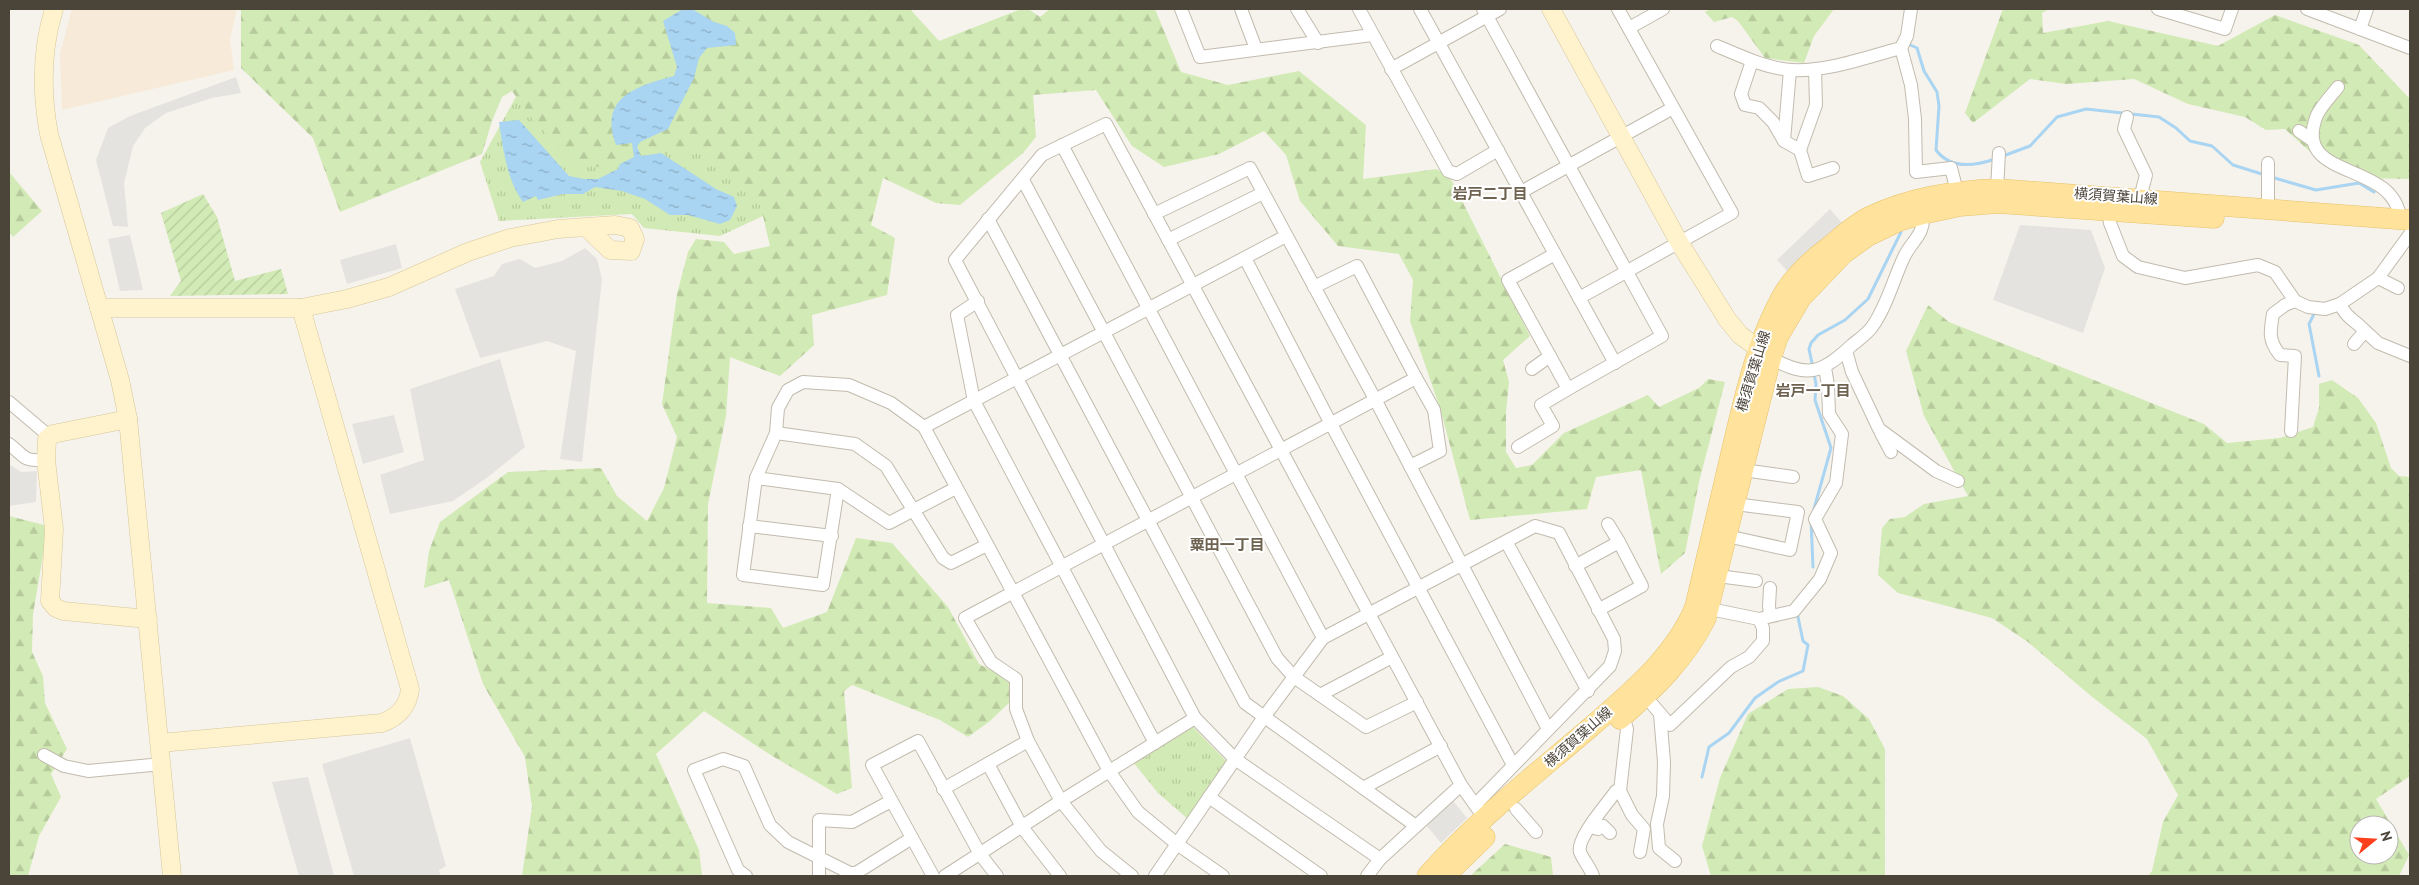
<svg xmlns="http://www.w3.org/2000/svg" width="2419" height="885" font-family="'PT Sans','Noto Sans JP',sans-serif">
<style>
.commercial{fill:#f7ead8}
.grass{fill:url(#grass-tufts)}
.forest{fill:url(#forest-firs);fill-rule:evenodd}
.garden{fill:url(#garden-furrows)}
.parking{fill:#e5e3e0}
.water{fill:url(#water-ripples)}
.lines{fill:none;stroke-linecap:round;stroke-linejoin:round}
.stream{stroke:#a9d4f2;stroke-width:3}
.street-casing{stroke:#c2bbae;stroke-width:14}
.secondary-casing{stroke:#d6c79b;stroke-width:19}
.primary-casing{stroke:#e6c16a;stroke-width:21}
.street{stroke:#fff;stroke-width:12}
.secondary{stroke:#fff3cd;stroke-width:18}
.primary{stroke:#ffe39c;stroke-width:20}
.labels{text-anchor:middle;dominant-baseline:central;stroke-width:4;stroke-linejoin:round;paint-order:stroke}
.street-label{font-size:14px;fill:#4b4439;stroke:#fff}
.neighbourhood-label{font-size:15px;font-weight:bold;fill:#6e6250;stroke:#fff}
</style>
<defs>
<pattern id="grass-tufts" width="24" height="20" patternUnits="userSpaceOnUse" patternTransform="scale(1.25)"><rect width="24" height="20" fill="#d2eab5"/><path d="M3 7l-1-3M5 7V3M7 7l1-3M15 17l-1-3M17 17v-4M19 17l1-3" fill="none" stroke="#b6ca9c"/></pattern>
<pattern id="forest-firs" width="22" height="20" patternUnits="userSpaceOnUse" patternTransform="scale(1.25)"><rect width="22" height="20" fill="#d2eab5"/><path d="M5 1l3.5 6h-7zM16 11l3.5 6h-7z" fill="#b6ca9c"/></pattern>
<pattern id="garden-furrows" width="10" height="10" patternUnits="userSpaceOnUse" patternTransform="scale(1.25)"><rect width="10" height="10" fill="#d2eab5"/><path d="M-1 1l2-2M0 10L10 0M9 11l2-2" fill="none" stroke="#b6ca9c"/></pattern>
<pattern id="water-ripples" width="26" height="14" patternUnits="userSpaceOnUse" patternTransform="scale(1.25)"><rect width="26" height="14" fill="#a9d4f2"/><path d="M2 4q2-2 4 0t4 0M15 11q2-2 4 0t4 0" fill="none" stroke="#8caec5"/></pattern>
</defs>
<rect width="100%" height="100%" fill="#f6f3ec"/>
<!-- commercial -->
<path class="commercial" d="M 72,9 L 237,9 L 230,39 L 234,70 L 62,110 L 60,54 Z"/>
<!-- grass -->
<g class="grass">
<path d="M 661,64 L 776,210 L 720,236 L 644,228 L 632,214 L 499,221 L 480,162 L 518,93 Z"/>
<path d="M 1192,726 L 1228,763 L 1189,820 L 1158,793 L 1133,762 Z"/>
</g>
<!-- forest -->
<g class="forest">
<path d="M 241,9 L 910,9 L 939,41 L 1021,9 L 1028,9 L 1040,17 L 1050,9 L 1155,9 L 1181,72 L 1228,85 L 1299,71 L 1366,125 L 1363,179 L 1437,169 L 1452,181 L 1530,336 L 1503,360 L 1509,382 L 1506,412 L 1506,452 L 1516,468 L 1532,465 L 1564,433 L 1648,395 L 1659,407 L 1699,388 L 1708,379 L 1725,382 L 1699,482 L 1685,553 L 1661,574 L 1641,470 L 1596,477 L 1587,509 L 1470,520 L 1440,408 L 1410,321 L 1413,280 L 1399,254 L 1338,246 L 1300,201 L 1286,155 L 1264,131 L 1219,154 L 1164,167 L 1132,146 L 1096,90 L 1033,95 L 1036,137 L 1023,153 L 960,205 L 936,203 L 883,178 L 871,225 L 895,238 L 887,295 L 812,315 L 814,345 L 780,376 L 730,357 L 726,416 L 708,504 L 707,603 L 771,608 L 783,628 L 827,612 L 856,538 L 892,543 L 948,607 L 979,664 L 1010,680 L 1010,702 L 990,721 L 968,737 L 940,720 L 852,685 L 844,691 L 852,788 L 837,794 L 769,754 L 704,711 L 656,754 L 699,850 L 702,876 L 522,876 L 532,807 L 525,757 L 483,684 L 449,580 L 424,588 L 429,551 L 440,522 L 508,472 L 601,468 L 617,496 L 647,521 L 664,488 L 677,437 L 662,404 L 677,294 L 688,252 L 696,239 L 724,242 L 734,254 L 770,246 L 758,195 L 746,191 L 696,147 L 620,164 L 595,167 L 576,164 L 534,121 L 512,91 L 502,97 L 492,121 L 482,154 L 340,212 L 313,138 L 241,68 Z"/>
<path d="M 1710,9 L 1834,9 L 1814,36 L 1804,63 L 1765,58 L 1738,21 L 1732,17 L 1714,22 L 1705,12 Z"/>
<path d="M 2003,9 L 2049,9 L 2042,13 L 2043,33 L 2108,21 L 2218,46 L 2275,15 L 2359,45 L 2408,97 L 2410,97 L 2410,179 L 2354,178 L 2327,167 L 2285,129 L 2266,130 L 2245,117 L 2188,104 L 2134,79 L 2066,84 L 2030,79 L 1973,123 L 1965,113 Z"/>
<path d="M 9,172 L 42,211 L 13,237 L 9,232 Z"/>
<path d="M 1928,305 L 1949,322 L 2204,424 L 2227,443 L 2280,438 L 2313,427 L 2319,408 L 2319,384 L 2332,380 L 2358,398 L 2376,423 L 2391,468 L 2399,476 L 2410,477 L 2410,776 L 2376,799 L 2409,855 L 2399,876 L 2148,876 L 2152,871 L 2163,822 L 2178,795 L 2147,739 L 2091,696 L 2028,642 L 1992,618 L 1898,593 L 1878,575 L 1882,528 L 1890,519 L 1905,517 L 1924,504 L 1968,496 L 1924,416 L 1906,351 ZM 2359,825 L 2389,825 L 2389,855 L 2359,855 Z"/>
<path d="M 9,516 L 48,526 L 33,614 L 32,652 L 43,676 L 45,703 L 67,749 L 51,774 L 61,797 L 39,836 L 28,876 L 9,876 Z"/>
<path d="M 1818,687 L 1843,696 L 1869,719 L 1885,749 L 1885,876 L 1711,876 L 1702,846 L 1720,778 L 1748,714 L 1788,689 Z"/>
<path d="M 1505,844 L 1551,857 L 1553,876 L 1470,876 Z"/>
</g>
<!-- garden -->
<path class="garden" d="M 203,194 L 217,217 L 235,281 L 281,269 L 288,294 L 170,296 L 181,281 L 161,213 Z"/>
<!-- parking -->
<g class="parking">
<path d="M 236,77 L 241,93 L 212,98 L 166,113 L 145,128 L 133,146 L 124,183 L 128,227 L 113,226 L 96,160 L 108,128 L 130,116 Z"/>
<path d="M 1830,209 L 1843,224 L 1788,272 L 1777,260 Z"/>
<path d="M 2020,225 L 2091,230 L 2105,268 L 2083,333 L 1993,300 Z"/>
<path d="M 130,235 L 143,290 L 120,291 L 108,239 Z"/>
<path d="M 396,244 L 402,268 L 347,284 L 340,260 Z"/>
<path d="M 585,248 L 597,259 L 602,279 L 582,462 L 560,459 L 576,351 L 547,341 L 480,358 L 455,289 L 494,276 L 502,264 L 520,259 L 535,268 L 562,261 Z"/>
<path d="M 500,359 L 525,447 L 488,477 L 453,501 L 390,514 L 380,475 L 424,460 L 410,389 Z"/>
<path d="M 394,415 L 404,452 L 363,464 L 352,424 Z"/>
<path d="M 9,464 L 21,472 L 37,471 L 36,502 L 9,506 Z"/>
<path d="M 410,738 L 446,866 L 439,870 L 441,876 L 354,876 L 322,764 Z"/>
<path d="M 308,777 L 334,876 L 299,876 L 272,782 Z"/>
<path d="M 1453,801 L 1467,818 L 1441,843 L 1426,825 Z"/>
</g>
<!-- water -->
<path class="water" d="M 683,9 L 692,9 L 714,22 L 727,26 L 735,33 L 736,45 L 707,48 L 699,58 L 694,78 L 668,129 L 640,142 L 637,147 L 641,156 L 661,153 L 716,189 L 734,197 L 737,206 L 730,220 L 720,224 L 688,215 L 670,215 L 645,199 L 622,191 L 595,187 L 583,194 L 563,194 L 538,200 L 536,196 L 523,202 C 507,180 503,149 499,122 L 519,120 L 569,176 L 584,179 L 598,179 L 618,169 L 620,164 L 634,157 L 632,143 L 616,145 C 598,97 637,86 674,76 L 677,67 L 663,21 Z"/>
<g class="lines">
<!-- stream -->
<g class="stream">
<path d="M 1906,43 L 1917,48 L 1924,71 L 1937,92 L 1939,106 L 1936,150 C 1950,169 1975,166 1995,159"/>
<path d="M 2003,156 L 2030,146 L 2057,117 L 2086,109 L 2159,117 L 2176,128 L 2190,141 L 2212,146 L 2233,165 L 2265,175"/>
<path d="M 2271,177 L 2316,190 L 2359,183 L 2374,192"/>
<path d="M 2315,312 L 2309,324 L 2319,376"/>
<path d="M 1813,368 L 1809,349 L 1811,343 L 1818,335 L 1845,320 L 1868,299 L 1901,232"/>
<path d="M 1814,509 L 1831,448 L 1815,400 L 1816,384 L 1814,374"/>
<path d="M 1811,520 L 1813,567"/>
<path d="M 1702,777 L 1709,747 L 1729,733 L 1755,698 L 1778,682 L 1803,671 L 1808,645 L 1803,641 L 1798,617"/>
</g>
<!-- street casing -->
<g class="street-casing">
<g id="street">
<path d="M 1181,9 L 1200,57 L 1372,35"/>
<path d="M 1241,9 L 1256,49"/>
<path d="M 1297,9 L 1318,43"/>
<path d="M 1359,9 L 1448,171 L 1457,174 L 1498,150"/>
<path d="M 1420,9 L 1615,363"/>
<path d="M 1483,9 L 1662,336 L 1568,389 L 1508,280 L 1555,254"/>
<path d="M 2158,9 L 2225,29 L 2232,9"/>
<path d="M 2307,9 L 2410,48"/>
<path d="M 1629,28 L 1663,9"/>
<path d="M 2360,29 L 2367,9"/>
<path d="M 1717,46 C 1741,56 1765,68 1791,70 C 1827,72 1866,57 1901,48 L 1907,36 L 1911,9"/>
<path d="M 1901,48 L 1911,85 L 1915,119 L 1916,172 L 1951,168 L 1959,199"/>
<path d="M 1752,61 L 1741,94 L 1745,105 L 1759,108 L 1773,122 L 1784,141 L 1800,150"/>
<path d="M 1391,69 L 1500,9"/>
<path d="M 1815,69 L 1816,105 L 1800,150 L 1808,176 L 1833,168"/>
<path d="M 2338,87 C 2331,96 2322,105 2317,115 C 2290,182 2395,159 2400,219"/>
<path d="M 2127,117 L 2124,129 L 2146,175 L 2140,198"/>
<path d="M 2299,131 L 2312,140"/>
<path d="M 1784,141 L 1790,70"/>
<path d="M 1062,145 L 1323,638"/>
<path d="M 1023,180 L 1277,658 L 1294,677 L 1366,727 L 1417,702"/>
<path d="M 1997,189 L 1999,153"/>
<path d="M 1521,192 L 1673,108"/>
<path d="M 2108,210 L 2110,223 L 2123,256 L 2138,267 L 2185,278 L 2258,265 L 2275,272 L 2295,301 L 2308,307 L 2325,309 L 2340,304 L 2378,278 L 2410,234"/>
<path d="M 2268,210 L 2268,163"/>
<path d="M 1154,214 L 1250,168 L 1376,401 L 1548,729"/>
<path d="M 988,219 L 1245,703 L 1416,826"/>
<path d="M 1168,240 L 1263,193"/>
<path d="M 1245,258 L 1331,424 L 1513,765"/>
<path d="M 2378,278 L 2398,288"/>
<path d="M 1579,298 L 1732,213 L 1618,9"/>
<path d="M 978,301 L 957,315 L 974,401 L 1155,743"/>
<path d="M 2340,304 C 2347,319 2354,319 2365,331 L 2354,344"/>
<path d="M 2365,331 L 2378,343 L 2410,356"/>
<path d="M 1846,351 L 1852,372 L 1879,429 L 1936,471 L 1958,481"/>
<path d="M 1771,358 C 1808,379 1822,373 1852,345 C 1858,340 1867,334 1872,327 C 1887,306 1893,280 1904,257 C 1912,240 1925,235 1923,214"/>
<path d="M 1532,369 L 1550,356"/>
<path d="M 9,402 L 49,436"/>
<path d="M 924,427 L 1286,236"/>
<path d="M 2291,431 L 2295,356 L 2280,355 C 2268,340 2270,332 2273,314 L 2285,305 L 2295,301"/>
<path d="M 776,433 L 855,444 L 886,466 L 943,558 L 951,563 L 987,545"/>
<path d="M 1881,433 L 1891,452"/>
<path d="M 9,444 C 26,457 21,461 46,460"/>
<path d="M 1518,447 L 1553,426 L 1541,405 L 1568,389"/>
<path d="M 1410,466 L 1440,451 L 1434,410 L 1416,378"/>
<path d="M 1743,470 L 1793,477"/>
<path d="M 756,478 L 838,489"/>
<path d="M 956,488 L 889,523 L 838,489 L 823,585 L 743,575 L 756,478 L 776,433 L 778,408 L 788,390 L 803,382 L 849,385 L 891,403 L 924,427 L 1109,771 L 1138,812 L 1177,844 L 1223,876"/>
<path d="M 1608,524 L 1619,542"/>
<path d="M 749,526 L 832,536"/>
<path d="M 1727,536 L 1790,550 L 1798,512 L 1735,504"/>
<path d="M 1507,543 L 1588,691"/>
<path d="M 1575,566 L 1619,542 L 1642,586 L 1598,610"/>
<path d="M 1718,576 L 1756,581"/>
<path d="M 1770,588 L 1769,606 L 1770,616"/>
<path d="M 1759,619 L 1794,611 L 1820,579 L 1831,553 L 1815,519 L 1836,483 L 1842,434 L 1829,414 L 1828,385 L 1825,368"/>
<path d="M 1320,695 L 1392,657"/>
<path d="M 1645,696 L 1670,725 L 1731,667 L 1749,657 L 1763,641 L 1763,628 L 1759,619 L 1710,609"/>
<path d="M 1660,714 L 1664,762 L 1663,796 L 1657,824 L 1659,848 L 1675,861"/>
<path d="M 44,755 L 64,766 L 88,771 L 162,764"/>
<path d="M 988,764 L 1022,827 L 1060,876"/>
<path d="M 1363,788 L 1441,746"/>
<path d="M 943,789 L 1028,741"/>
<path d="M 1620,791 L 1632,815 L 1644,829 L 1640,852"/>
<path d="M 1209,797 L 1321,876"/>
<path d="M 1516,809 L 1536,832"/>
<path d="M 1594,820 L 1594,828 L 1598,829 L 1603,826 L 1610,833"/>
<path d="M 1380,859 L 1235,759 L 1195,718 L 955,260 L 1042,155 L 1106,124 L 1461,785 L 1485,819"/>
<path d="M 746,876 L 738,870 L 694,770 L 723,759 L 744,766 L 770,825 L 788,842 L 850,873 L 856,873 L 912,838"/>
<path d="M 819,876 L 819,820 L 852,822 L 891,801"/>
<path d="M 933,876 L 872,765 L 918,741 L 980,854 L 997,876"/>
<path d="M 945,876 L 1061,801 L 1195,718"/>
<path d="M 1132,876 L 1101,851 L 1061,801 L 1028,741 L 1016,709 L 1016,679 L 991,662 L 965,618 L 1416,378 L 1357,266 L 1314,287"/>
<path d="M 1155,876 L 1264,717 L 1323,638 L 1535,526 L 1559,533 L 1614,639 L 1615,651 L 1610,666 L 1475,805"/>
<path d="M 1367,876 L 1380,859 L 1461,785"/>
<path d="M 1593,876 C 1590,867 1583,860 1580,852 C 1576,838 1608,803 1616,791 L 1620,791 L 1627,729 L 1623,716"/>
</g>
</g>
<!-- secondary casing -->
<g class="secondary-casing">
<g id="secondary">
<path d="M 54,9 C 41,51 41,91 49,134 L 120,380 L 128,419 L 172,876"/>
<path d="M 1551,9 L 1679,242 L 1727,319 L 1740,335 L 1770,357"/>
<path d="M 99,308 L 301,308 L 347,299 L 389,287 L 468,252 L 510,238 L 558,229 L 615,225 L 630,228 L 635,239 L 631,251 L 610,250 L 586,227"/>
<path d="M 128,419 L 53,434 L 47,439 L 46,460 L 54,529 L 50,601 L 56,608 L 63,611 L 148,619"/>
<path d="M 160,743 L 382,723 C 398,717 408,707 410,689 L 301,308"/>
</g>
</g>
<!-- primary casing -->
<g class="primary-casing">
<g id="primary">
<path d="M 1620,719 C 1654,689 1686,659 1706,618 L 1771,358 L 1778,337 L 1801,298 L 1843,254 L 1868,236 L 1899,221 L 1923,214 L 1960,206 L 1998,203 L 2214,218"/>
<path d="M 1427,876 C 1475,821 1536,774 1592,726 C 1631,692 1675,656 1695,607 C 1708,553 1720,499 1733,445 C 1745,395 1756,344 1781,298 C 1792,278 1811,260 1830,246 C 1842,236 1855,224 1869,217 C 1910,197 1953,191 1997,189 L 2410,220"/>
<path d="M 1445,876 L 1485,837"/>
</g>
</g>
<!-- street -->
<use href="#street" class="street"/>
<!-- secondary -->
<use href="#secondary" class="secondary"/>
<!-- primary -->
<use href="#primary" class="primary"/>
</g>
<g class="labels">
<!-- street labels -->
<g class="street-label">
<text transform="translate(2116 196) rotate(4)">横須賀葉山線</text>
<text transform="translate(1753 371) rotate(-73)">横須賀葉山線</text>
<text transform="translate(1578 737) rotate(-41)">横須賀葉山線</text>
</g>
<!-- neighbourhood labels -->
<g class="neighbourhood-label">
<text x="1490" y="193">岩戸二丁目</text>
<text x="1813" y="390">岩戸一丁目</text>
<text x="1227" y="544">粟田一丁目</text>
</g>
</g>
<!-- border -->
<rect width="2419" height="885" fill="none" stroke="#4b4439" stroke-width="20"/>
<!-- north arrow -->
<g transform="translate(2374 840) rotate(72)"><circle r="24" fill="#ffffff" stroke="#b7b4b0"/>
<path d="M0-4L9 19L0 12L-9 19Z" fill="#fc3f1d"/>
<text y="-8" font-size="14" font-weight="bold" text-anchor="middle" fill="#4b4439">N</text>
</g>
</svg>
